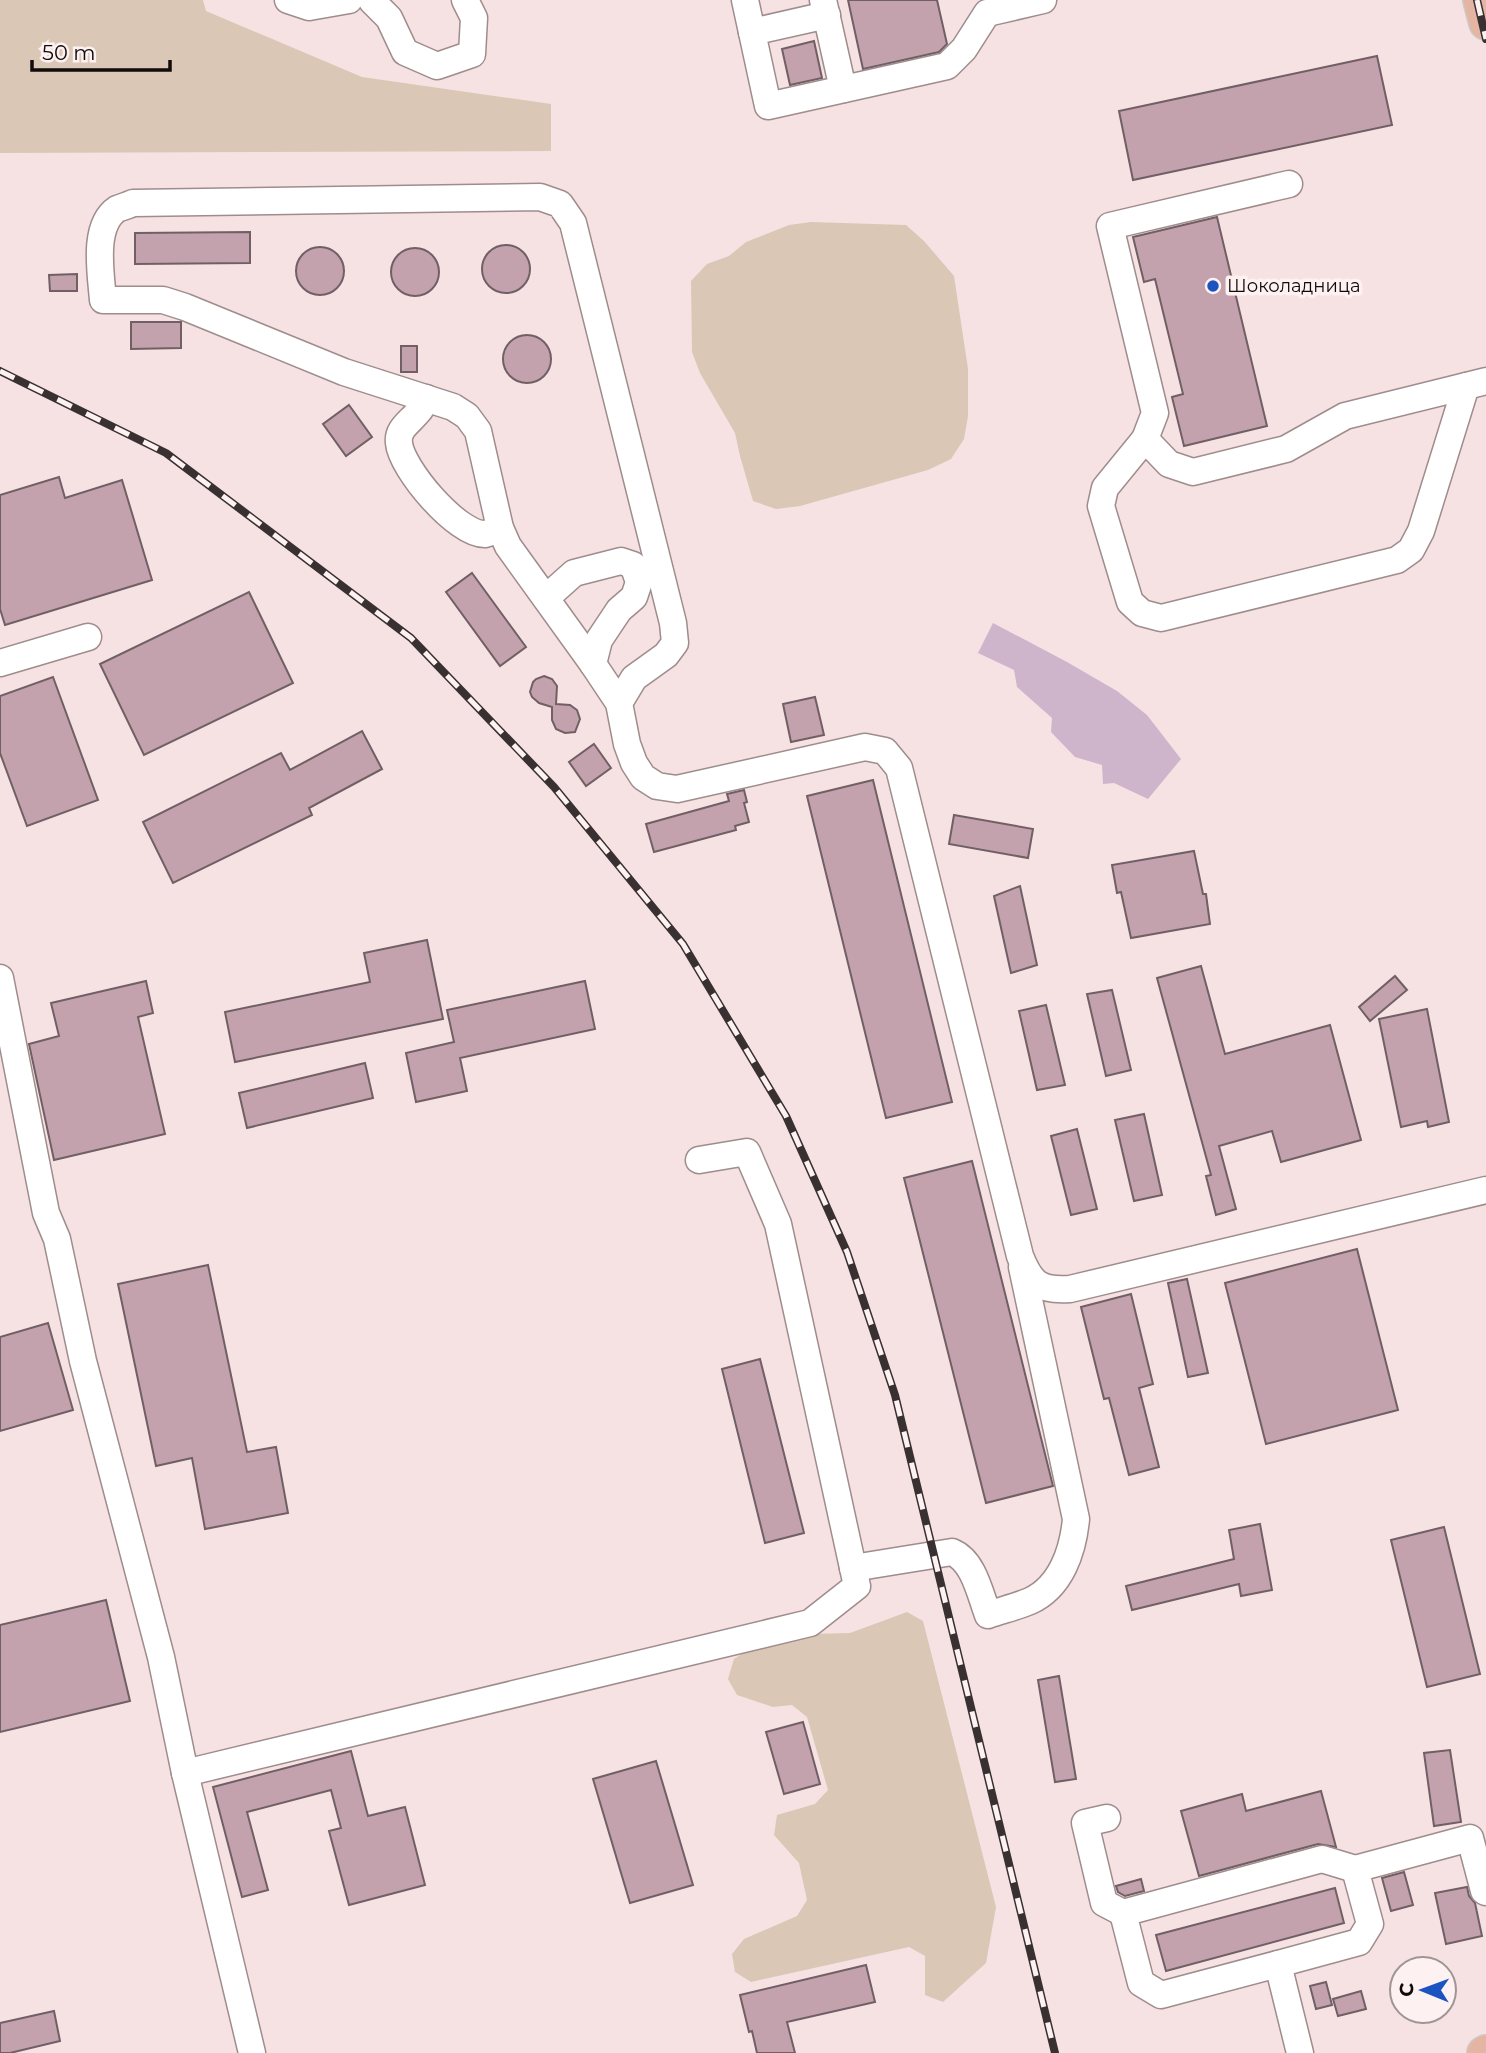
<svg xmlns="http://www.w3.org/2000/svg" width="1486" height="2053" font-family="Montserrat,sans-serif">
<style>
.green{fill:#dac7b6}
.water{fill:#cfb5cb}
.building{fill:#c3a2ae;stroke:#706066;stroke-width:2}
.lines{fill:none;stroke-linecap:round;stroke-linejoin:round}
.minor-casing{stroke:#9f8c8c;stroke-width:29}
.major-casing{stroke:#cbc9c9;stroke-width:36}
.minor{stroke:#fff;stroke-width:26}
.major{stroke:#e5b5a4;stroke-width:33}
.rail-casing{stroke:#393131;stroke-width:8}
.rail{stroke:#fef1f1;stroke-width:5;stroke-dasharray:16;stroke-linecap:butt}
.poi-dot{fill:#1b54c0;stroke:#fef1f1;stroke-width:2.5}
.labels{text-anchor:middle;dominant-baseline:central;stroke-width:7;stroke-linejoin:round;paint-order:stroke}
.poi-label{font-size:18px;fill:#110b0b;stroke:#fef1f1;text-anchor:start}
</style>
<rect width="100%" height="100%" fill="#f6e2e2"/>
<!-- green -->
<g class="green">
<path d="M 0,0 L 203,0 L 206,11 L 362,77 L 551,104 L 551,151 L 0,153 Z"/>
<path d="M 811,222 L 906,225 L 924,241 L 954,276 L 968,369 L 968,416 L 964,439 L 951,459 L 928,470 L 800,506 L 776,509 L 753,501 L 740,456 L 735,433 L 700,373 L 692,352 L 691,281 L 707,264 L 729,256 L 746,242 L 789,225 Z"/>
<path d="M 907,1612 L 923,1621 L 996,1907 L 986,1963 L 943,2002 L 925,1995 L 925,1956 L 909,1947 L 751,1982 L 735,1972 L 732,1954 L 744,1939 L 797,1916 L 807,1900 L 799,1863 L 774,1835 L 777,1815 L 815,1804 L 828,1790 L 807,1717 L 792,1705 L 773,1707 L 737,1695 L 728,1679 L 734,1659 L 751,1648 L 810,1634 L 850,1633 Z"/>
</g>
<!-- water -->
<path class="water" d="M 993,623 L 1067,662 L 1117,691 L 1147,715 L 1181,759 L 1148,799 L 1114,783 L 1103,784 L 1102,765 L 1075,757 L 1051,732 L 1052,718 L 1017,687 L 1014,670 L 978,653 Z"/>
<!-- building -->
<g class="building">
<path d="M 848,0 L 937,0 L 947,44 L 939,52 L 863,69 Z"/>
<path d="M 814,41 L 822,78 L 790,85 L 782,49 Z"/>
<path d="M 1377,56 L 1392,125 L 1133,180 L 1119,111 Z"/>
<path d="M 1217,217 L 1267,426 L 1184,446 L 1172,397 L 1183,394 L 1155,279 L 1144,282 L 1133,237 Z"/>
<path d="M 250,232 L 250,263 L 135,264 L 135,233 Z"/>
<circle cx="506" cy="269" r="24"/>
<circle cx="320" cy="271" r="24"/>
<circle cx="415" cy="272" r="24"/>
<path d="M 77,274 L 77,291 L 50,291 L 49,275 Z"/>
<path d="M 131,322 L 181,322 L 181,348 L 131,349 Z"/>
<circle cx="527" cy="359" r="24"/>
<rect x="401" y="346" width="16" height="26"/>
<path d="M 349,405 L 372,437 L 346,456 L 323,424 Z"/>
<path d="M 59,477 L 65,498 L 122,480 L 152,580 L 5,625 L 0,609 L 0,495 Z"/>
<path d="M 472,573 L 526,647 L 500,666 L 446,592 Z"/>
<path d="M 249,592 L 293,683 L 144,755 L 100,664 Z"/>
<path d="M 544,676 L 552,679 L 557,686 L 556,704 L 570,705 L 577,710 L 580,719 L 575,732 L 565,733 L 556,729 L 552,720 L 552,707 L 539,703 L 532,697 L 530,692 L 533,682 L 536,679 Z"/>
<path d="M 53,677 L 98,800 L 27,826 L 0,753 L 0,696 Z"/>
<path d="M 815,697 L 824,735 L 791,742 L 783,704 Z"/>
<path d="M 362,731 L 382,769 L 309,808 L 312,815 L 173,883 L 143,822 L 281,753 L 290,770 Z"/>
<path d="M 594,744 L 611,768 L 586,786 L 569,762 Z"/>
<path d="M 873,780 L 952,1102 L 886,1118 L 807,796 Z"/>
<path d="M 744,790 L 747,802 L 744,803 L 749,822 L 735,826 L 736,830 L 654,852 L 646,824 L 729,801 L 727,794 Z"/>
<path d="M 954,815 L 1033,829 L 1028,858 L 949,844 Z"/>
<path d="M 1194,851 L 1203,894 L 1206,894 L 1210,924 L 1131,938 L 1121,892 L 1117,893 L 1112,865 Z"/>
<path d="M 1020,886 L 1037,965 L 1011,973 L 994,896 Z"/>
<path d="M 427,940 L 443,1019 L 235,1062 L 225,1012 L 370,982 L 364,953 Z"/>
<path d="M 1201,966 L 1225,1054 L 1330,1025 L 1361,1140 L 1281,1162 L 1272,1131 L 1219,1146 L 1236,1209 L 1216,1215 L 1206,1176 L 1211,1175 L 1157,978 Z"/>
<path d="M 1395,976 L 1407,990 L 1370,1021 L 1359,1007 Z"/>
<path d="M 146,981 L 153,1013 L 138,1017 L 165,1134 L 54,1160 L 29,1044 L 59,1036 L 51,1003 Z"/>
<path d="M 585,981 L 595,1029 L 460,1058 L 467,1091 L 416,1102 L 406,1053 L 454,1042 L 447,1010 Z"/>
<path d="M 1112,990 L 1131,1070 L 1106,1076 L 1087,994 Z"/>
<path d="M 1046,1005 L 1065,1085 L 1037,1090 L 1019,1011 Z"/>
<path d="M 1427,1009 L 1449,1122 L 1428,1127 L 1427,1121 L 1401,1127 L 1379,1019 Z"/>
<path d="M 365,1063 L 373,1098 L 247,1128 L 239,1093 Z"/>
<path d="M 1144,1114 L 1162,1195 L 1134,1201 L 1115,1120 Z"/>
<path d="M 1077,1129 L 1097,1209 L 1071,1215 L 1051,1136 Z"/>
<path d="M 972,1161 L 1053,1486 L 986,1503 L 904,1178 Z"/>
<path d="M 1357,1249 L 1398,1410 L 1266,1444 L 1225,1283 Z"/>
<path d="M 208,1265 L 247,1452 L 276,1447 L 288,1513 L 205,1529 L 192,1458 L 156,1466 L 118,1284 Z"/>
<path d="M 1187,1279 L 1208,1373 L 1188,1377 L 1168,1283 Z"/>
<path d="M 1131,1294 L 1153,1384 L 1139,1388 L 1159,1467 L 1129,1475 L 1109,1398 L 1104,1399 L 1081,1307 Z"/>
<path d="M 48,1323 L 73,1410 L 0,1431 L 0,1337 Z"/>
<path d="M 760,1359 L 804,1533 L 765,1543 L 722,1369 Z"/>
<path d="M 1260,1524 L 1272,1590 L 1241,1596 L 1239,1584 L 1132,1610 L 1126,1586 L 1234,1559 L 1229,1530 Z"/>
<path d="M 1444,1527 L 1480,1674 L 1427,1687 L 1391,1540 Z"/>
<path d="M 106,1600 L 130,1701 L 0,1732 L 0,1625 Z"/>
<path d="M 1059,1676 L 1076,1779 L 1055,1782 L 1038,1680 Z"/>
<path d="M 803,1722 L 820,1784 L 784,1794 L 766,1732 Z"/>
<path d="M 1450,1750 L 1461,1822 L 1434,1826 L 1424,1753 Z"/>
<path d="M 351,1751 L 368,1816 L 405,1807 L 425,1885 L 349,1905 L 329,1831 L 341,1828 L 331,1790 L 247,1812 L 268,1890 L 242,1897 L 213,1787 Z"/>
<path d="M 656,1761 L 693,1885 L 630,1903 L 593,1779 Z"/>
<path d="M 1321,1791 L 1336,1847 L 1318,1844 L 1199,1876 L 1181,1811 L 1242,1794 L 1246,1811 Z"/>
<path d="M 1404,1872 L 1413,1905 L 1391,1911 L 1382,1878 Z"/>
<path d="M 1141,1879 L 1144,1891 L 1125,1896 L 1118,1892 L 1116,1886 Z"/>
<path d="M 1467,1887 L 1469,1896 L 1475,1903 L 1482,1936 L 1446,1944 L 1435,1893 Z"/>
<path d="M 1335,1888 L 1344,1923 L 1166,1971 L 1156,1935 Z"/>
<path d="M 866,1965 L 875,2002 L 787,2022 L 795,2053 L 757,2053 L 752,2031 L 749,2032 L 740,1995 Z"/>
<path d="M 1326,1982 L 1332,2005 L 1316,2009 L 1310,1986 Z"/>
<path d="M 1361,1991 L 1366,2009 L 1338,2016 L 1333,1999 Z"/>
<path d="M 54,2011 L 60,2041 L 10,2053 L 0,2053 L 0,2023 Z"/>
</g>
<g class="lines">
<!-- minor casing -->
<g class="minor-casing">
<g id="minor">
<path d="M 288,0 L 309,7 L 349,0"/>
<path d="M 745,0 L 768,106 L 947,66 L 964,49 L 987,13 L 1043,0"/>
<path d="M 823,0 L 843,89"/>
<path d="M 372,1 L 389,18 L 405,52 L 437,66 L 472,54 L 474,18 L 465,0"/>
<path d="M 752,32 L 827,15"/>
<path d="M 1289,184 L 1110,226 L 1155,413 L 1145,439 L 1105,488 L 1101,506 L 1130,602 L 1142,613 L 1161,618 L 1397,560 L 1411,550 L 1421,531 L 1466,386"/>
<path d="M 426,398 C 424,403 422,408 418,412 C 410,422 397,429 399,443 C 401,468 457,535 485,534 C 490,533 495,530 500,528"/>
<path d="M 1145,439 L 1169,464 L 1193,472 L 1286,449 L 1345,416 L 1486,381"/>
<path d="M 546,598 L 574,573 L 621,561 L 633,565 L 639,582 L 634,597 L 619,610 L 599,640 L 593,664"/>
<path d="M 0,663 L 88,637"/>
<path d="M 619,703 L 634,678 L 666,655 L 675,643 L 673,623 L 573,223 L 560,204 L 540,197 L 133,203 C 129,205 122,207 117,209 C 92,226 101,274 103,300 L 163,300 L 185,307 L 344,372 L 453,407 L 467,416 L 478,431 L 500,528 L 508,546 L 593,664 L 619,703 L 627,744 L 634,763 L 643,777 L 657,786 L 677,789 L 865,747 L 885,751 L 899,768 L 1020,1256 C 1031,1284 1040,1291 1070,1289 L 1486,1190"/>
<path d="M 0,978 L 46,1213 L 57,1239 L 83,1361 L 161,1657 L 185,1773"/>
<path d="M 853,1568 L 952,1552 C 974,1561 980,1594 988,1615 C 1002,1610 1016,1607 1030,1601 C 1061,1587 1073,1551 1076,1519 L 1022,1267"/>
<path d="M 1107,1818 L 1085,1823 L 1104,1903 L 1123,1913"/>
<path d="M 1278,1964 L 1161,1995 L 1141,1983 L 1123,1913 L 1322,1859 L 1355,1869"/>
<path d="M 252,2053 L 185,1773 L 810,1623 L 857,1586 L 778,1224 L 747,1152 L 699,1160"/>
<path d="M 1300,2053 L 1278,1964 L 1359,1942 L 1370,1924 L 1355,1869 L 1470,1838 L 1484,1891 L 1486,1892"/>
</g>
</g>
<!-- major casing -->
<g class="major-casing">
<g id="major">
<path d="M 1480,0 L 1486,23"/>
<path d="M 1484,2053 L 1486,2052"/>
</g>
</g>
<!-- minor -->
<use href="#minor" class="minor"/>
<!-- major -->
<use href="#major" class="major"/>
<!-- rail casing -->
<g class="rail-casing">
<g id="rail">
<path d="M 1477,0 L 1486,39"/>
<path d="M 0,371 L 166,453 L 411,638 L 554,787 L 683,944 L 786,1116 L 847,1252 L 895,1395 L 1055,2053"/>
</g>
</g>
<!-- rail -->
<use href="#rail" class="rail"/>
</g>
<!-- markers -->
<circle class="poi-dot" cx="1213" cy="286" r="7"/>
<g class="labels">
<!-- poi labels -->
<g class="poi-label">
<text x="1227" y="286">Шоколадница</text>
</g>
</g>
<!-- north arrow -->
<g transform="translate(1423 1990) rotate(271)"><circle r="33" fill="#fef1f1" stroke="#9f9595" stroke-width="2"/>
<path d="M0-5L12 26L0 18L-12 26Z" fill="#1b54c0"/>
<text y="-10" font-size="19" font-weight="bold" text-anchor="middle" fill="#110b0b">С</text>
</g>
<!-- scale -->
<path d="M32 60v10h138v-10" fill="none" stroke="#110b0b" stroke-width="3.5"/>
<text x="42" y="60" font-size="21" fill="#110b0b" stroke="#fef1f1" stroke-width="5" paint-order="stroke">50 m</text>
</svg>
